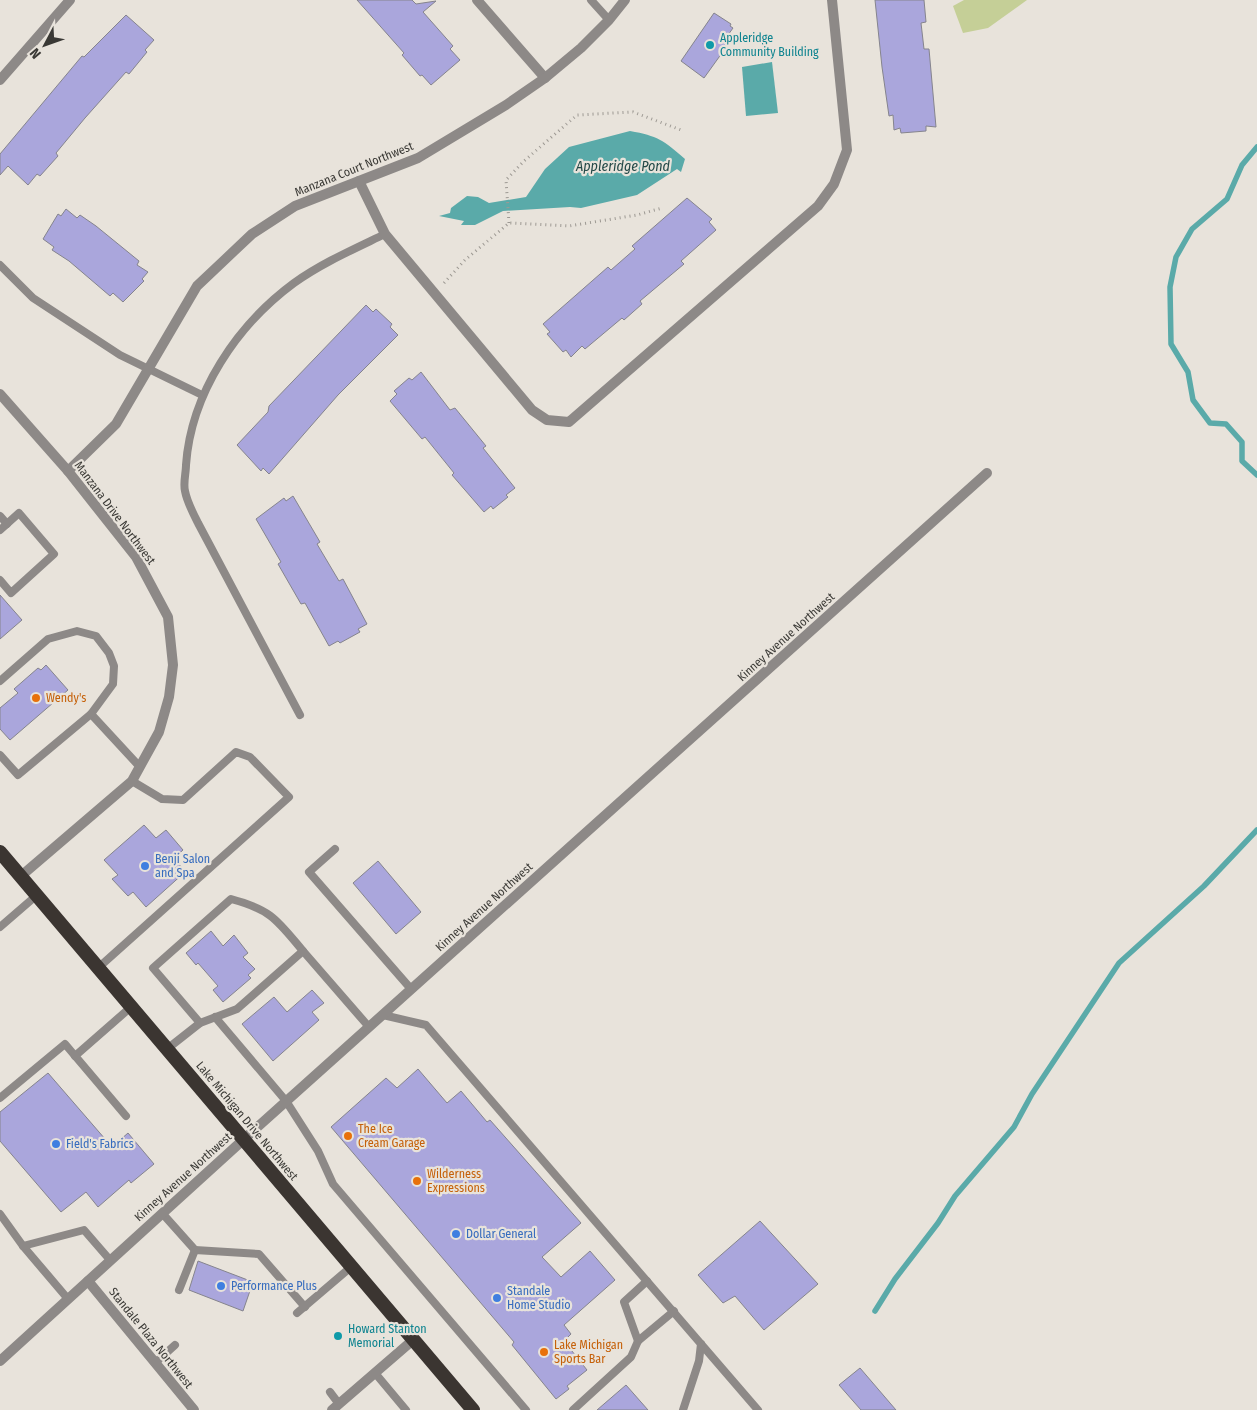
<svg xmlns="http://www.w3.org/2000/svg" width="1257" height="1410" font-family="'Fira Sans Condensed',sans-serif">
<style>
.green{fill:#c5cf97}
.water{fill:#5aaaa9}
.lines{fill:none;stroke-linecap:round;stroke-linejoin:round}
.stream{stroke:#5aaaa9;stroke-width:5.5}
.building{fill:#aaa6dc;stroke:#85848d}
.path{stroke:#9d9993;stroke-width:3;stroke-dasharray:1 4;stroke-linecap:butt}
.service{stroke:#8d8987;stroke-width:8}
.minor{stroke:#8d8987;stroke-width:10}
.tertiary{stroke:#8d8987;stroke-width:10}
.trunk{stroke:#3b3531;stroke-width:14}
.culture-dot{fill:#0f9aa8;stroke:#e8e3db;stroke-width:2}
.food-dot{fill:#e8710a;stroke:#e8e3db;stroke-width:2}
.shop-dot{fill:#3f7fe0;stroke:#e8e3db;stroke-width:2}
.labels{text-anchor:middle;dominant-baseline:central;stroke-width:4.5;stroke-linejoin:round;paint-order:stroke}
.culture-label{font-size:12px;fill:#0d838f;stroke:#e8e3db;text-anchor:start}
.street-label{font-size:12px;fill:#3a3935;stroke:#e8e3db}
.food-label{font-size:12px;fill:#c56008;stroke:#e8e3db;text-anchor:start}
.shop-label{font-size:12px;fill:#366cbe;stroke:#e8e3db;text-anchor:start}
.water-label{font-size:14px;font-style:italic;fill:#224847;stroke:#e8e3db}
</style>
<rect width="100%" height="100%" fill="#e8e3db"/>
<!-- green -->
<path class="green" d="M 964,0 L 1027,0 L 988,28 L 963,33 L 953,6 Z"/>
<!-- water -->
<g class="water">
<path d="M 772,62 L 778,113 L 746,116 L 742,67 Z"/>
<path d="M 630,131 C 658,136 663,140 685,159 L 681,172 L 677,169 L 637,195 L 581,208 L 570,207 L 503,211 L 475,225 L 461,225 L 464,221 L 439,216 L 450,213 L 451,208 L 467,196 L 478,197 L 489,203 L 526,197 L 545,169 L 569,147 Z"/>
</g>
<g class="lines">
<!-- stream -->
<g class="stream">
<path d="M 1257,147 L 1242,165 L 1227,199 L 1192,229 L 1176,257 L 1170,287 L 1171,344 L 1188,372 L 1193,400 L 1210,423 L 1226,424 L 1242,442 L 1242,461 L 1257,475"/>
<path d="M 875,1311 L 895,1279 L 938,1223 L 955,1196 L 1014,1127 L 1032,1094 L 1119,963 L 1204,886 L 1257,830"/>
</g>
</g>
<!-- building -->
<g class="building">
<path d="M 357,0 L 412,0 L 416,4 L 436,1 L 423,12 L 453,46 L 450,49 L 460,60 L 431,85 L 422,75 L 420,76 L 402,55 L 404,53 Z"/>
<path d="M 875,0 L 924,0 L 926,22 L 921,23 L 924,49 L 929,49 L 936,127 L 926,126 L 926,131 L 901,133 L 900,128 L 894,130 L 893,115 L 889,116 L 882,67 Z"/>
<path d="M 714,13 L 731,24 L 730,26 L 733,28 L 723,42 L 727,46 L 704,78 L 681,61 Z"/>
<path d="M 126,15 L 154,40 L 145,50 L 147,52 L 129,74 L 126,72 L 85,118 L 56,153 L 58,156 L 40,176 L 37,174 L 28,185 L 8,166 L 0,175 L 0,154 L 82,56 L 84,57 Z"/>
<path d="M 687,198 L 712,219 L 709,222 L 716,230 L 681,261 L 684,264 L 640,301 L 642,304 L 624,320 L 622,318 L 585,349 L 582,346 L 571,357 L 566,350 L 563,352 L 547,334 L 550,332 L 543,324 L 608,267 L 611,270 L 635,249 L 632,246 Z"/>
<path d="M 66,209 L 77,218 L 80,215 L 96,226 L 139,261 L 137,265 L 148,272 L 142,279 L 144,281 L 123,302 L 113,293 L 110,296 L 69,261 L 52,250 L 54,247 L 43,239 L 58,214 L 61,216 Z"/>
<path d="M 366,305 L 373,312 L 376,309 L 392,324 L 390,327 L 398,335 L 338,395 L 269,474 L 263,468 L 261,471 L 237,445 L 268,412 L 269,406 Z"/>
<path d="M 421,372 L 450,410 L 455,408 L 486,446 L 483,448 L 515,488 L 506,495 L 508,497 L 493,509 L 491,506 L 484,512 L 452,475 L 454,473 L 425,437 L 422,439 L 390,401 L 397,394 L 394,391 L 409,378 L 412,380 Z"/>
<path d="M 293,496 L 320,542 L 317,544 L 339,581 L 343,579 L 367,624 L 358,629 L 360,632 L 340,643 L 338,641 L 329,646 L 305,603 L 301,604 L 278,564 L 281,562 L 256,519 L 284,498 L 286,501 Z"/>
<path d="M 0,595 L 22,620 L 0,639 Z"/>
<path d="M 46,665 L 68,690 L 10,740 L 0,729 L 0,708 L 18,693 L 14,689 L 38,668 L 41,670 Z"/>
<path d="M 144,825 L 156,838 L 166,830 L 183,850 L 174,858 L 185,872 L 146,907 L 133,892 L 128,896 L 112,879 L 118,875 L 104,860 Z"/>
<path d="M 378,861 L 421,912 L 396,934 L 353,883 Z"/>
<path d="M 211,931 L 223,946 L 234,935 L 248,953 L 243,957 L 255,969 L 248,975 L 251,978 L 223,1002 L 213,990 L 218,986 L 198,963 L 196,965 L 186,953 Z"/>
<path d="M 312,990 L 324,1003 L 312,1012 L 319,1020 L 273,1061 L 242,1024 L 274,997 L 287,1012 Z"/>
<path d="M 418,1069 L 447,1103 L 461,1091 L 487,1122 L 490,1120 L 581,1223 L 542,1257 L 561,1277 L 590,1251 L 615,1280 L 564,1325 L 571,1334 L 564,1341 L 587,1370 L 567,1386 L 569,1389 L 556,1399 L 512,1345 L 514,1342 L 331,1127 L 386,1078 L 397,1088 Z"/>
<path d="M 48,1073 L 112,1147 L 128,1133 L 154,1164 L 131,1183 L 129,1180 L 98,1207 L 86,1192 L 61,1212 L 0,1141 L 0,1112 Z"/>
<path d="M 760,1221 L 818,1284 L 764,1330 L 735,1296 L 723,1303 L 698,1275 Z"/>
<path d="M 198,1261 L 253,1282 L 243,1311 L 189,1290 Z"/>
<path d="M 860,1368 L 896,1410 L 861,1410 L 839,1385 Z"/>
<path d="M 626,1385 L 648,1410 L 597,1410 Z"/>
</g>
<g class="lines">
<!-- path -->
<g class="path">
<path d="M 509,223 L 506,180 L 524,161 L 577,115 L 633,112 L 681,130"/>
<path d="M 444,283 L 465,260 L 509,223 L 569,226 L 637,215 L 662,208"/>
</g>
<!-- service -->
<g class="service">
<path d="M 591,0 L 609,20"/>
<path d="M 0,265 L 33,298 L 120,355 L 202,395"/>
<path d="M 0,516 L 7,524"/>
<path d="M 0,530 L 19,513 L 54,554 L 11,593 L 0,580"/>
<path d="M 0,681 L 48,639 L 77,631 L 96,636 L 109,653 L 114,666 L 113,684 L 91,714 L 139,766"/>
<path d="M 300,715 L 198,523 C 193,513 187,502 185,491 C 183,483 186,473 186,465 C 191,393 237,325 294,283 C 322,263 354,249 385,234"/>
<path d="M 0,755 L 18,775 L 91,714"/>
<path d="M 335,849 L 309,872 L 411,989"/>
<path d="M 0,927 L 37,895"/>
<path d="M 98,968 L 289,797 L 250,757 L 236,752 L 183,800 L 162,799 L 132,781"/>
<path d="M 383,1015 L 426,1025 L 758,1410"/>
<path d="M 215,1017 L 286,1101 L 318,1151 L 333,1184 L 526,1410"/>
<path d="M 200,1023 L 153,968 L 231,899 C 272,910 277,920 303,951"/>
<path d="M 167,1049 L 200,1023 L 237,1009 L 303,951 L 369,1027"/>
<path d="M 75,1056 L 131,1007"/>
<path d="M 0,1098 L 65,1044 L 126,1116"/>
<path d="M 162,1213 L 195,1250"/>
<path d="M 0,1214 L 23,1246 L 68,1299"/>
<path d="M 23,1246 L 84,1230 L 110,1260"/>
<path d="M 179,1290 L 195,1250 L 259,1254 L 305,1307"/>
<path d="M 297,1313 L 351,1267"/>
<path d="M 638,1341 L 674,1311"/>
<path d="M 155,1363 L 175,1345"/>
<path d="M 375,1373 L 406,1410"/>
<path d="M 330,1392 L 339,1404"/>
<path d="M 573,1410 L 631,1357 L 638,1341 L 624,1302 L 647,1281"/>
<path d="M 683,1410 L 699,1361 L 701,1344"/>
</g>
<!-- minor -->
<g class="minor">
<path d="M 477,0 L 545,78"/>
<path d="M 0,80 L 70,0"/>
<path d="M 359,181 L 385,234 L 532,410 L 547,420 L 569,422 L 818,206 L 834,184 L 847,150 L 832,0"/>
<path d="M 0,394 L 68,471 L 136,557 L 168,617 L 173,665 L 169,697 L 159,732 L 132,781 L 21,876"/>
<path d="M 68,471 L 116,424 L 197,286 L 252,234 L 295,206 L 418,158 L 506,105 L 545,78 L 581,48 L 609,20 L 625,0"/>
<path d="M 243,1140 L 987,473"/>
<path d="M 88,1281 L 194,1410"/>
<path d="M 332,1410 L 413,1340"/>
</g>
<!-- tertiary -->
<path class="tertiary" d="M 0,1361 L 243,1140"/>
<!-- trunk -->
<path class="trunk" d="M 0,852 L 473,1410"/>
</g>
<!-- markers -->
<g class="culture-dot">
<circle cx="710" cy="45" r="5"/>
<circle cx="338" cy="1336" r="5"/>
</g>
<g class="food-dot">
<circle cx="36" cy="698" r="5"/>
<circle cx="348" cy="1136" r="5"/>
<circle cx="417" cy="1181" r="5"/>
<circle cx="544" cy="1352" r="5"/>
</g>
<g class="shop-dot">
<circle cx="145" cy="866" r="5"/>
<circle cx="56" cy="1144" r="5"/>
<circle cx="456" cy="1234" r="5"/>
<circle cx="221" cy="1286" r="5"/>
<circle cx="497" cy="1298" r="5"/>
</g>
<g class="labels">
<!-- culture labels -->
<g class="culture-label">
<text x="720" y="38">Appleridge<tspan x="720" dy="14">Community Building</tspan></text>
<text x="348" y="1329">Howard Stanton<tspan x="348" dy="14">Memorial</tspan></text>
</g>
<!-- street labels -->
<g class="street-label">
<text transform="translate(354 169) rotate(-22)">Manzana Court Northwest</text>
<text transform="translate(115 513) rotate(53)">Manzana Drive Northwest</text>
<text transform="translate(786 637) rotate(-42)">Kinney Avenue Northwest</text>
<text transform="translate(484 907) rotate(-42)">Kinney Avenue Northwest</text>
<text transform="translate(247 1121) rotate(50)">Lake Michigan Drive Northwest</text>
<text transform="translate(183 1177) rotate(-42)">Kinney Avenue Northwest</text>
<text transform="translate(151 1338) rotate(51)">Standale Plaza Northwest</text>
</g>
<!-- food labels -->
<g class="food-label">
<text x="46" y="698">Wendy's</text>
<text x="358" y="1129">The Ice<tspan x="358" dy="14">Cream Garage</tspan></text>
<text x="427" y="1174">Wilderness<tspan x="427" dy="14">Expressions</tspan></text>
<text x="554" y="1345">Lake Michigan<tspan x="554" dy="14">Sports Bar</tspan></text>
</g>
<!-- shop labels -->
<g class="shop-label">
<text x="155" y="859">Benji Salon<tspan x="155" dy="14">and Spa</tspan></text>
<text x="66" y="1144">Field's Fabrics</text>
<text x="466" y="1234">Dollar General</text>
<text x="231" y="1286">Performance Plus</text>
<text x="507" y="1291">Standale<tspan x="507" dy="14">Home Studio</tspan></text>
</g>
<!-- water labels -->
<g class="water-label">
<text x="623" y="166">Appleridge Pond</text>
</g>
</g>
<!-- north arrow -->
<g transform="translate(45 45) rotate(229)" stroke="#e8e3db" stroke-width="4" paint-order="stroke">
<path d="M0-4L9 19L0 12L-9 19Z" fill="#3a3935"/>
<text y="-8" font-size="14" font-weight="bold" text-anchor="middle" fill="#3a3935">N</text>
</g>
</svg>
